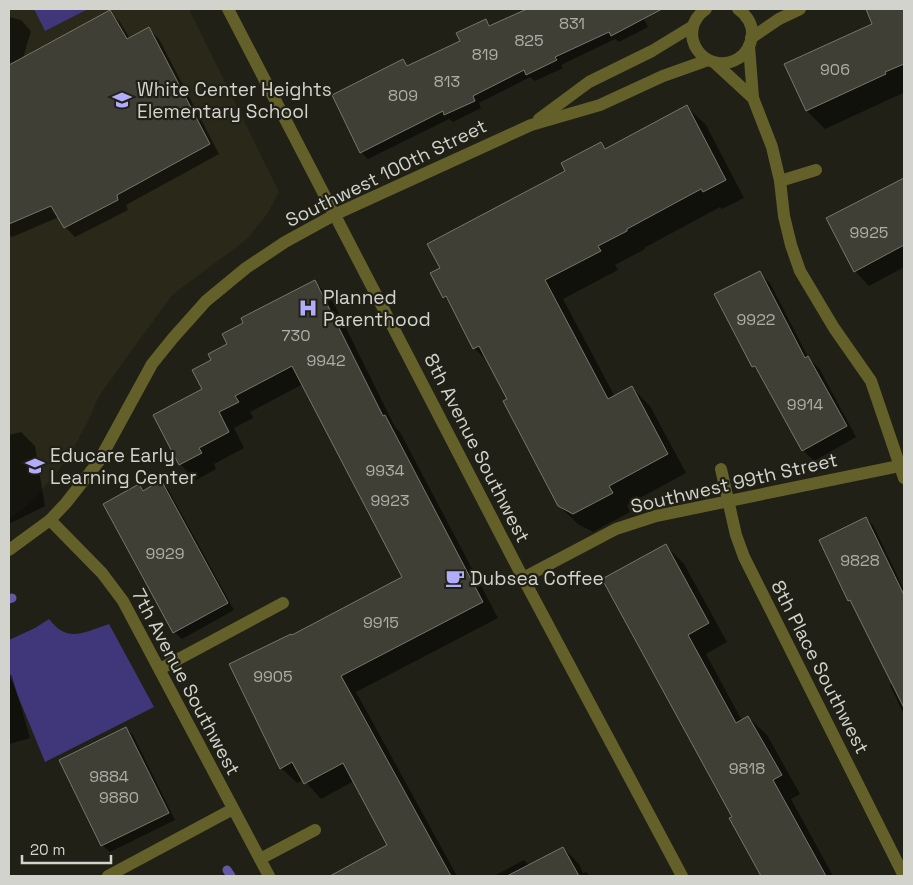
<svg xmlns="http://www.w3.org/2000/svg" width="913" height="885" font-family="'Space Grotesk',sans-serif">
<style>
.built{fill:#292819}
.green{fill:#40377a}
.shadow{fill:#0007}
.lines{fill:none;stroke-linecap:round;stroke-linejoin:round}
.stream{stroke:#615aa2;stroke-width:9}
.building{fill:#3f3f35;stroke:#76766b}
.minor{stroke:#636129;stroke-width:12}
.labels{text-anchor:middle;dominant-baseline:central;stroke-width:4.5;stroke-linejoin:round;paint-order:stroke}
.number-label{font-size:16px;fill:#aeaea7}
.poi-label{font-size:19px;fill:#d3d3cd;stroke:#202016;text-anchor:start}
.street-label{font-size:19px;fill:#d3d3cd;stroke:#202016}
</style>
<rect width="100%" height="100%" fill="#202016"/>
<!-- built -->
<path class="built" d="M 9,9 L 189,9 L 279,192 L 267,214 L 247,239 L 172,295 L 99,396 L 88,421 L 69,457 L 34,500 L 9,519 Z"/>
<!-- green -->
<g class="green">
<path d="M 34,9 L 88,9 L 45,31 Z"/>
<path d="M 49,619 C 68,644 84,632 109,624 L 154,707 L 45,762 L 9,674 L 9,640 L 35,628 Z"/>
</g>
<!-- shadow -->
<g class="shadow">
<path d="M 530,9 L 639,9 L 648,27 L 619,42 L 615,39 L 561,65 L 563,68 L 535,81 L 530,77 L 479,103 L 481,108 L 453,122 L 449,119 L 368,159 L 361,152 L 403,60 L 409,67 L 462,42 L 486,21 L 492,26 Z"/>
<path d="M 874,9 L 904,9 L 903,93 L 825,129 L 807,111 L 874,24 L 868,12 Z"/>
<path d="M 110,12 L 120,22 L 130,39 L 149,29 L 159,39 L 219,154 L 126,205 L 128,210 L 75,237 L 65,227 L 59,217 L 12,237 L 9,235 L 9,17 L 21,20 L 31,31 L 23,58 Z"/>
<path d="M 687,107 L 706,125 L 744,198 L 722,209 L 720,207 L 644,248 L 645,249 L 615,265 L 618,270 L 563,299 L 615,397 L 632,388 L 650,406 L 686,473 L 627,505 L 630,512 L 593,532 L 578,524 L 559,506 L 509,399 L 490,364 L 474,348 L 451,303 L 444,297 L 442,269 L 601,144 L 607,149 Z"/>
<path d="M 904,179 L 904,267 L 869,286 L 855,271 L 828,219 Z"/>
<path d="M 759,273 L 770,283 L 809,359 L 819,368 L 856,437 L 814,461 L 803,450 L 762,375 L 753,366 Z"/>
<path d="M 315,282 L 331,298 L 395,427 L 400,432 L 498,618 L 356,692 L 457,876 L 337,876 L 336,875 L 389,846 L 354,781 L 321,799 L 304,780 L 297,783 L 281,768 L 292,636 L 404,577 L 303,384 L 250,412 L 253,418 L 234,428 L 244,448 L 214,464 L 216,469 L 196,480 L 180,464 L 212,360 L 229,344 Z"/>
<path d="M 21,432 L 35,446 L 45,506 L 9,524 L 9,435 Z"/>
<path d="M 160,482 L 168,489 L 234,610 L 182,639 L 174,632 L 139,485 L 145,491 Z"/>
<path d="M 866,518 L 873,525 L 904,590 L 904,715 L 890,685 L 893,683 L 854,605 L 849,600 Z"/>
<path d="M 666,546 L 684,564 L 727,642 L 706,654 L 742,721 L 748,717 L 767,735 L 800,794 L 791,799 L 833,876 L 763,876 L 731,819 L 734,818 L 604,580 Z"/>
<path d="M 9,673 L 12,676 L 30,738 L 9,744 Z"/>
<path d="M 126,728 L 133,735 L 175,820 L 110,852 L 102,845 Z"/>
<path d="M 563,848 L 579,864 L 583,873 L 586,872 L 590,876 L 494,876 L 524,860 L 530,866 Z"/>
</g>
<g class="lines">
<!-- stream -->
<g class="stream">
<path d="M 9,599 L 12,598"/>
<path d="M 227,870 L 231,876"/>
</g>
</g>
<!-- building -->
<g class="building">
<path d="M 527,9 L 662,9 L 611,36 L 609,32 L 555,57 L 557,60 L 526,75 L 524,70 L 473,96 L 475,101 L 444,115 L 443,111 L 360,153 L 332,95 L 403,59 L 407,66 L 460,41 L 456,33 L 486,19 L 489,26 Z"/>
<path d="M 866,9 L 904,9 L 904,64 L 885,72 L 886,74 L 806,111 L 784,64 L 872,24 Z"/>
<path d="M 110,10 L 127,39 L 149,27 L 210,144 L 117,195 L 118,200 L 64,228 L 51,206 L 9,224 L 9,65 Z"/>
<path d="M 687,105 L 726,180 L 703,192 L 701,189 L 627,229 L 627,231 L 598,246 L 601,251 L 545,280 L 608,399 L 632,386 L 668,454 L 609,486 L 613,493 L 573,514 L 558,506 L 503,401 L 507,399 L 479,346 L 473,349 L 446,296 L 443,298 L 430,273 L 440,268 L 427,244 L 565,171 L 561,163 L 601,142 L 605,149 Z"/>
<path d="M 904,178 L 904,245 L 854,272 L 826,218 Z"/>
<path d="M 760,271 L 805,358 L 808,356 L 847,426 L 802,451 L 755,366 L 752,367 L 714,294 Z"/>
<path d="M 315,280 L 383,416 L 385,415 L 483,602 L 341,676 L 451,876 L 330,876 L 387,845 L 343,763 L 304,784 L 292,762 L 280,769 L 229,664 L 291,634 L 292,635 L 402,577 L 292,366 L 235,396 L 239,402 L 219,412 L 229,432 L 199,448 L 202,453 L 179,465 L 153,415 L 202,389 L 192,370 L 211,360 L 208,354 L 227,344 L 222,334 L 243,323 L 241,318 Z"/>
<path d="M 161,480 L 228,603 L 173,633 L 103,504 L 139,484 L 143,491 Z"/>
<path d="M 866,517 L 904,595 L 904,708 L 850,600 L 848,601 L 819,540 Z"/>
<path d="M 666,544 L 709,623 L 688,635 L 736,723 L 748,716 L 782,775 L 773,780 L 826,876 L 761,876 L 729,818 L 732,817 L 602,579 Z"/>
<path d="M 126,727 L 169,813 L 101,846 L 59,760 Z"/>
<path d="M 563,847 L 579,876 L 507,876 Z"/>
</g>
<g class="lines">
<!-- minor -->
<g class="minor">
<path d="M 228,9 L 523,578 L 682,876"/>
<path d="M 706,9 C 673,32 705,79 739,58 C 746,54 751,45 752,35 C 753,25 747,15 738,9"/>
<path d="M 751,38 L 779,19 L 800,9"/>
<path d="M 749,46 L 753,98 L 772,147 L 780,181 L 784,216 L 791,245 L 800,271 L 834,328 L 871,381 L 904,478"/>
<path d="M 715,63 L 753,98"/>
<path d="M 539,119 L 589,82 L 652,51 L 693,26"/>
<path d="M 780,181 L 816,170"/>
<path d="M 721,469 L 736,535 L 744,557 L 904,876"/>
<path d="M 50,520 L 102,573 L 123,601 L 269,876"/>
<path d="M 9,550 L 50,520 L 66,503 L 99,461 L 152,364 L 173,338 L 206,301 L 246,268 L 285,242 L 336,214 L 531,125 L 600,105 L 663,76 L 708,60"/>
<path d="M 523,578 L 616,529 L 656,516 L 904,465"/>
<path d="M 160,669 L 283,603"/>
<path d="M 260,859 L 315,830"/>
<path d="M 108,876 L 233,809"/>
</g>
</g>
<!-- icons -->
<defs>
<g id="school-bare" transform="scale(1.5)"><path d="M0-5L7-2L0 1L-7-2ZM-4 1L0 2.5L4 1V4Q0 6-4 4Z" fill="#b1adfa" stroke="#202016" stroke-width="2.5" paint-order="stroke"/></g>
<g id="hospital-bare" transform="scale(1.5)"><path d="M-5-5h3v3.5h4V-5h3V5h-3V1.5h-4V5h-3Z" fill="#b1adfa" stroke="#202016" stroke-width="2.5" paint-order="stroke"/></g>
<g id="cafe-bare" transform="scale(1.5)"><path d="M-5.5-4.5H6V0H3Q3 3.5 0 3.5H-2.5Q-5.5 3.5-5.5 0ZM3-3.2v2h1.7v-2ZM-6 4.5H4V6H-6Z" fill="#b1adfa" stroke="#202016" stroke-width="2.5" paint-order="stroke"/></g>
</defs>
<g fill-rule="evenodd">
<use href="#school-bare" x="122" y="100"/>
<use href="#hospital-bare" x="308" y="308"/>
<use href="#school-bare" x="35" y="466"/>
<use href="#cafe-bare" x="455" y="578"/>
</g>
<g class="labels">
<!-- number labels -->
<g class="number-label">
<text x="572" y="23">831</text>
<text x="529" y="40">825</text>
<text x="485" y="54">819</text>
<text x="835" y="69">906</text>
<text x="447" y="81">813</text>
<text x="403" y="95">809</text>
<text x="869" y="232">9925</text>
<text x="756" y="319">9922</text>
<text x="296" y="335">730</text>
<text x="326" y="360">9942</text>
<text x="805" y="404">9914</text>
<text x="385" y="470">9934</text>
<text x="390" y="500">9923</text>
<text x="165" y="553">9929</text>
<text x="860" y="560">9828</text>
<text x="381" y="622">9915</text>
<text x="273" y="676">9905</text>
<text x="747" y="768">9818</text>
<text x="109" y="776">9884</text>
<text x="119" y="797">9880</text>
</g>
<!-- poi labels -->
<g class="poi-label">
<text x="137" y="89">White Center Heights<tspan x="137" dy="22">Elementary School</tspan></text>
<text x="323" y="297">Planned<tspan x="323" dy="22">Parenthood</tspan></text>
<text x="50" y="455">Educare Early<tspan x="50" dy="22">Learning Center</tspan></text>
<text x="470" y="578">Dubsea Coffee</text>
</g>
<!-- street labels -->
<g class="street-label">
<text transform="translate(386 173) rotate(-26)">Southwest 100th Street</text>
<text transform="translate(477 448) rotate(63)">8th Avenue Southwest</text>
<text transform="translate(734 483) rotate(-13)">Southwest 99th Street</text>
<text transform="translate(820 667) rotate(63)">8th Place Southwest</text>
<text transform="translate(186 682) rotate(62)">7th Avenue Southwest</text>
</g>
</g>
<!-- border -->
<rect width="913" height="885" fill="none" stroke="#d3d3cd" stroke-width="20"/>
<!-- scale -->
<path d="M22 855v8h89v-8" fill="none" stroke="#d3d3cd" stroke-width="2.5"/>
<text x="30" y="855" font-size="15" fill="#d3d3cd" stroke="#202016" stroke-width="4" paint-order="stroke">20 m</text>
</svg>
